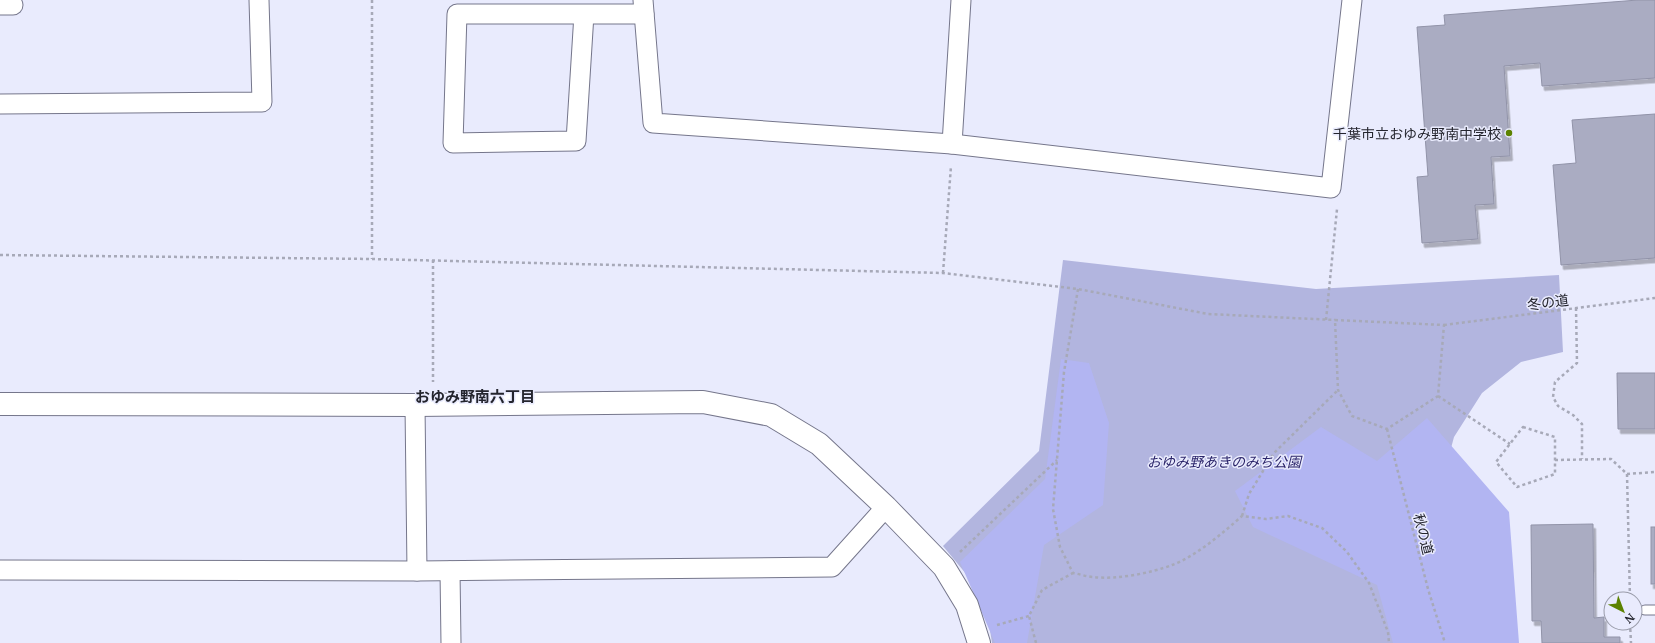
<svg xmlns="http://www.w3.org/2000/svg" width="1655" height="643" font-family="'Noto Serif','Noto Sans JP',serif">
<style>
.green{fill:#b2b5df}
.forest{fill:#b2b5f2}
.building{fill:#aaacc2;stroke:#9193a8;filter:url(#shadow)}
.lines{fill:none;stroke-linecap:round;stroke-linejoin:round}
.service-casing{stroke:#75768b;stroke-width:11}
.minor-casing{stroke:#75768b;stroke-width:21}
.tertiary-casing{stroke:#75768b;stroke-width:24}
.path{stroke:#a7a9b8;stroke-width:2.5;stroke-dasharray:3 3;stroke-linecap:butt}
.service{stroke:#fff;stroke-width:9}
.minor{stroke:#fff;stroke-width:19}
.tertiary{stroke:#fff;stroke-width:22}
.poi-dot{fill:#5c8200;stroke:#e9ebfd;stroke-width:1.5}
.labels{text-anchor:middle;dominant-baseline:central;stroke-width:3;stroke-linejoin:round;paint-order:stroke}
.poi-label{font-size:14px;fill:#24252e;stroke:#e9ebfd;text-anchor:end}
.street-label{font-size:14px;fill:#24252e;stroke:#e9ebfd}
.park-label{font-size:14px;font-style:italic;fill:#2b256a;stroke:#e9ebfd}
.neighbourhood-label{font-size:15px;font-weight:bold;fill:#24252e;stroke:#e9ebfd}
</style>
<defs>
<filter id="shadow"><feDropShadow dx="2.5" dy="4.5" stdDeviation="0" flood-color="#0004"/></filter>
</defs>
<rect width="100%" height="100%" fill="#e9ebfd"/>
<!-- green -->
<path class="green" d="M 1063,260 L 1316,289 L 1559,275 L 1563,352 L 1521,362 L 1482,393 L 1454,437 L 1443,478 L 1485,643 L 992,643 L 990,630 L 976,586 L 943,546 L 1039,451 Z"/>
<!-- forest -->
<g class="forest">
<path d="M 1061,359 L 1089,363 L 1109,423 L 1103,505 L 1044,545 L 1027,643 L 995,643 L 960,562 L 1045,479 Z"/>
<path d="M 1427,418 L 1509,512 L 1519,643 L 1393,643 L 1377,585 L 1253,527 L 1235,491 L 1321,427 L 1377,461 Z"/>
</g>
<!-- building -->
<g class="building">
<path d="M 1638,0 L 1655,0 L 1655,78 L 1542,86 L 1540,63 L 1504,66 L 1510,156 L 1491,157 L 1494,204 L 1475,205 L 1478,239 L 1422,243 L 1417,177 L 1428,176 L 1417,27 L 1445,25 L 1444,15 Z"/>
<path d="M 1655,114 L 1655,258 L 1561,265 L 1553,165 L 1576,163 L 1572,120 Z"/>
<path d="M 1617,373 L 1655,373 L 1655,429 L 1618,429 Z"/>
<path d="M 1593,524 L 1594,618 L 1604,617 L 1604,637 L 1620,637 L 1620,643 L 1542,643 L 1541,621 L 1532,621 L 1531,525 Z"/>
<rect x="1651" y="527" width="4" height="57"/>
</g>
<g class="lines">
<!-- service casing -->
<g class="service-casing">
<path id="service" d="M 1645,610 L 1655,610"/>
</g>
<!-- minor casing -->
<g class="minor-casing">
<g id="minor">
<path d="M 643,0 L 653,123 L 952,144 L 1331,188 L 1352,0"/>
<path d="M 0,5 L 13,5"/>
<path d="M 584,14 L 576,141 L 453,143 L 457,14 L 644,14"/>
<path d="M 0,104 L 262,102 L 259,0"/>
<path d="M 952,144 L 961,0"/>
<path d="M 415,405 L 417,571"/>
<path d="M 0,570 L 417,571 L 832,567 L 886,507"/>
<path d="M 450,571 L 451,643"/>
</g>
</g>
<!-- tertiary casing -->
<g class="tertiary-casing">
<path id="tertiary" d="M 0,404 L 415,405 L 703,402 L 771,415 L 819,444 L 886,507 L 944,567 L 967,605 L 979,643"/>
</g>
<!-- path -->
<g class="path">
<path d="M 372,0 L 372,259"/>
<path d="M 0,255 L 372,259 L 943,273 L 1078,289 L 1208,314 L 1335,320"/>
<path d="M 433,260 L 433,382"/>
<path d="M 943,273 L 951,166"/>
<path d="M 1078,289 L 1064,372 L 1053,509 L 1060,547 L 1073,573 C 1080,574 1087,577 1094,577 C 1116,580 1151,573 1172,565 C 1195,557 1224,532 1242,516 L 1266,519 L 1288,516 L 1322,528 L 1347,552 L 1369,583 L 1388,632 L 1389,643"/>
<path d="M 1576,308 L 1577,363 L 1555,382 L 1553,397 L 1558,406 L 1573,415 L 1582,424 L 1582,459"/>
<path d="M 1326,320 L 1337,209"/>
<path d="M 1335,320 L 1444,325 L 1438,396 L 1387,429 L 1352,416 L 1338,390 Z"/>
<path d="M 1444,325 L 1655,298"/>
<path d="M 1438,396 L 1510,444"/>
<path d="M 1523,427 L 1555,437 L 1555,474 L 1517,487 L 1496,462 Z"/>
<path d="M 1387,429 L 1428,589 L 1445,643"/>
<path d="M 1555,460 L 1611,459 L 1627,474 L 1630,599"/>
<path d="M 1627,474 L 1655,472"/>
<path d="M 1242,516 L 1249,494 L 1274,453 L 1338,390"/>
<path d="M 960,552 L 1057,460"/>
<path d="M 1630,623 L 1631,643"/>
<path d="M 997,625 L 1029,616"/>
<path d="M 1036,643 L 1029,616 L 1042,590 L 1073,573"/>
</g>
<!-- service -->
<use href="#service" class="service"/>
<!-- minor -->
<use href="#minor" class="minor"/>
<!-- tertiary -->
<use href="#tertiary" class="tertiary"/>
</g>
<!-- markers -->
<circle class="poi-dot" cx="1509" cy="133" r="4"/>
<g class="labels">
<!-- poi labels -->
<g class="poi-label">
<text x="1501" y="133">千葉市立おゆみ野南中学校</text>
</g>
<!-- street labels -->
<g class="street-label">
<text transform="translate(1548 302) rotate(-7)">冬の道</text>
<text transform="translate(1424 534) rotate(76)">秋の道</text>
</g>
<!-- park labels -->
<g class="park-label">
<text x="1224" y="461">おゆみ野あきのみち公園</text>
</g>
<!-- neighbourhood labels -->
<g class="neighbourhood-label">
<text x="475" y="396">おゆみ野南六丁目</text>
</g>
</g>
<!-- north arrow -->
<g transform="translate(1623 611) rotate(138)"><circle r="19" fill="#e9ebfd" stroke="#9a9caa"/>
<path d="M0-3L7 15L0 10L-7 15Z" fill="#5c8200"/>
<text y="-6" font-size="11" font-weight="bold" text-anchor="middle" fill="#24252e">N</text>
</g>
</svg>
